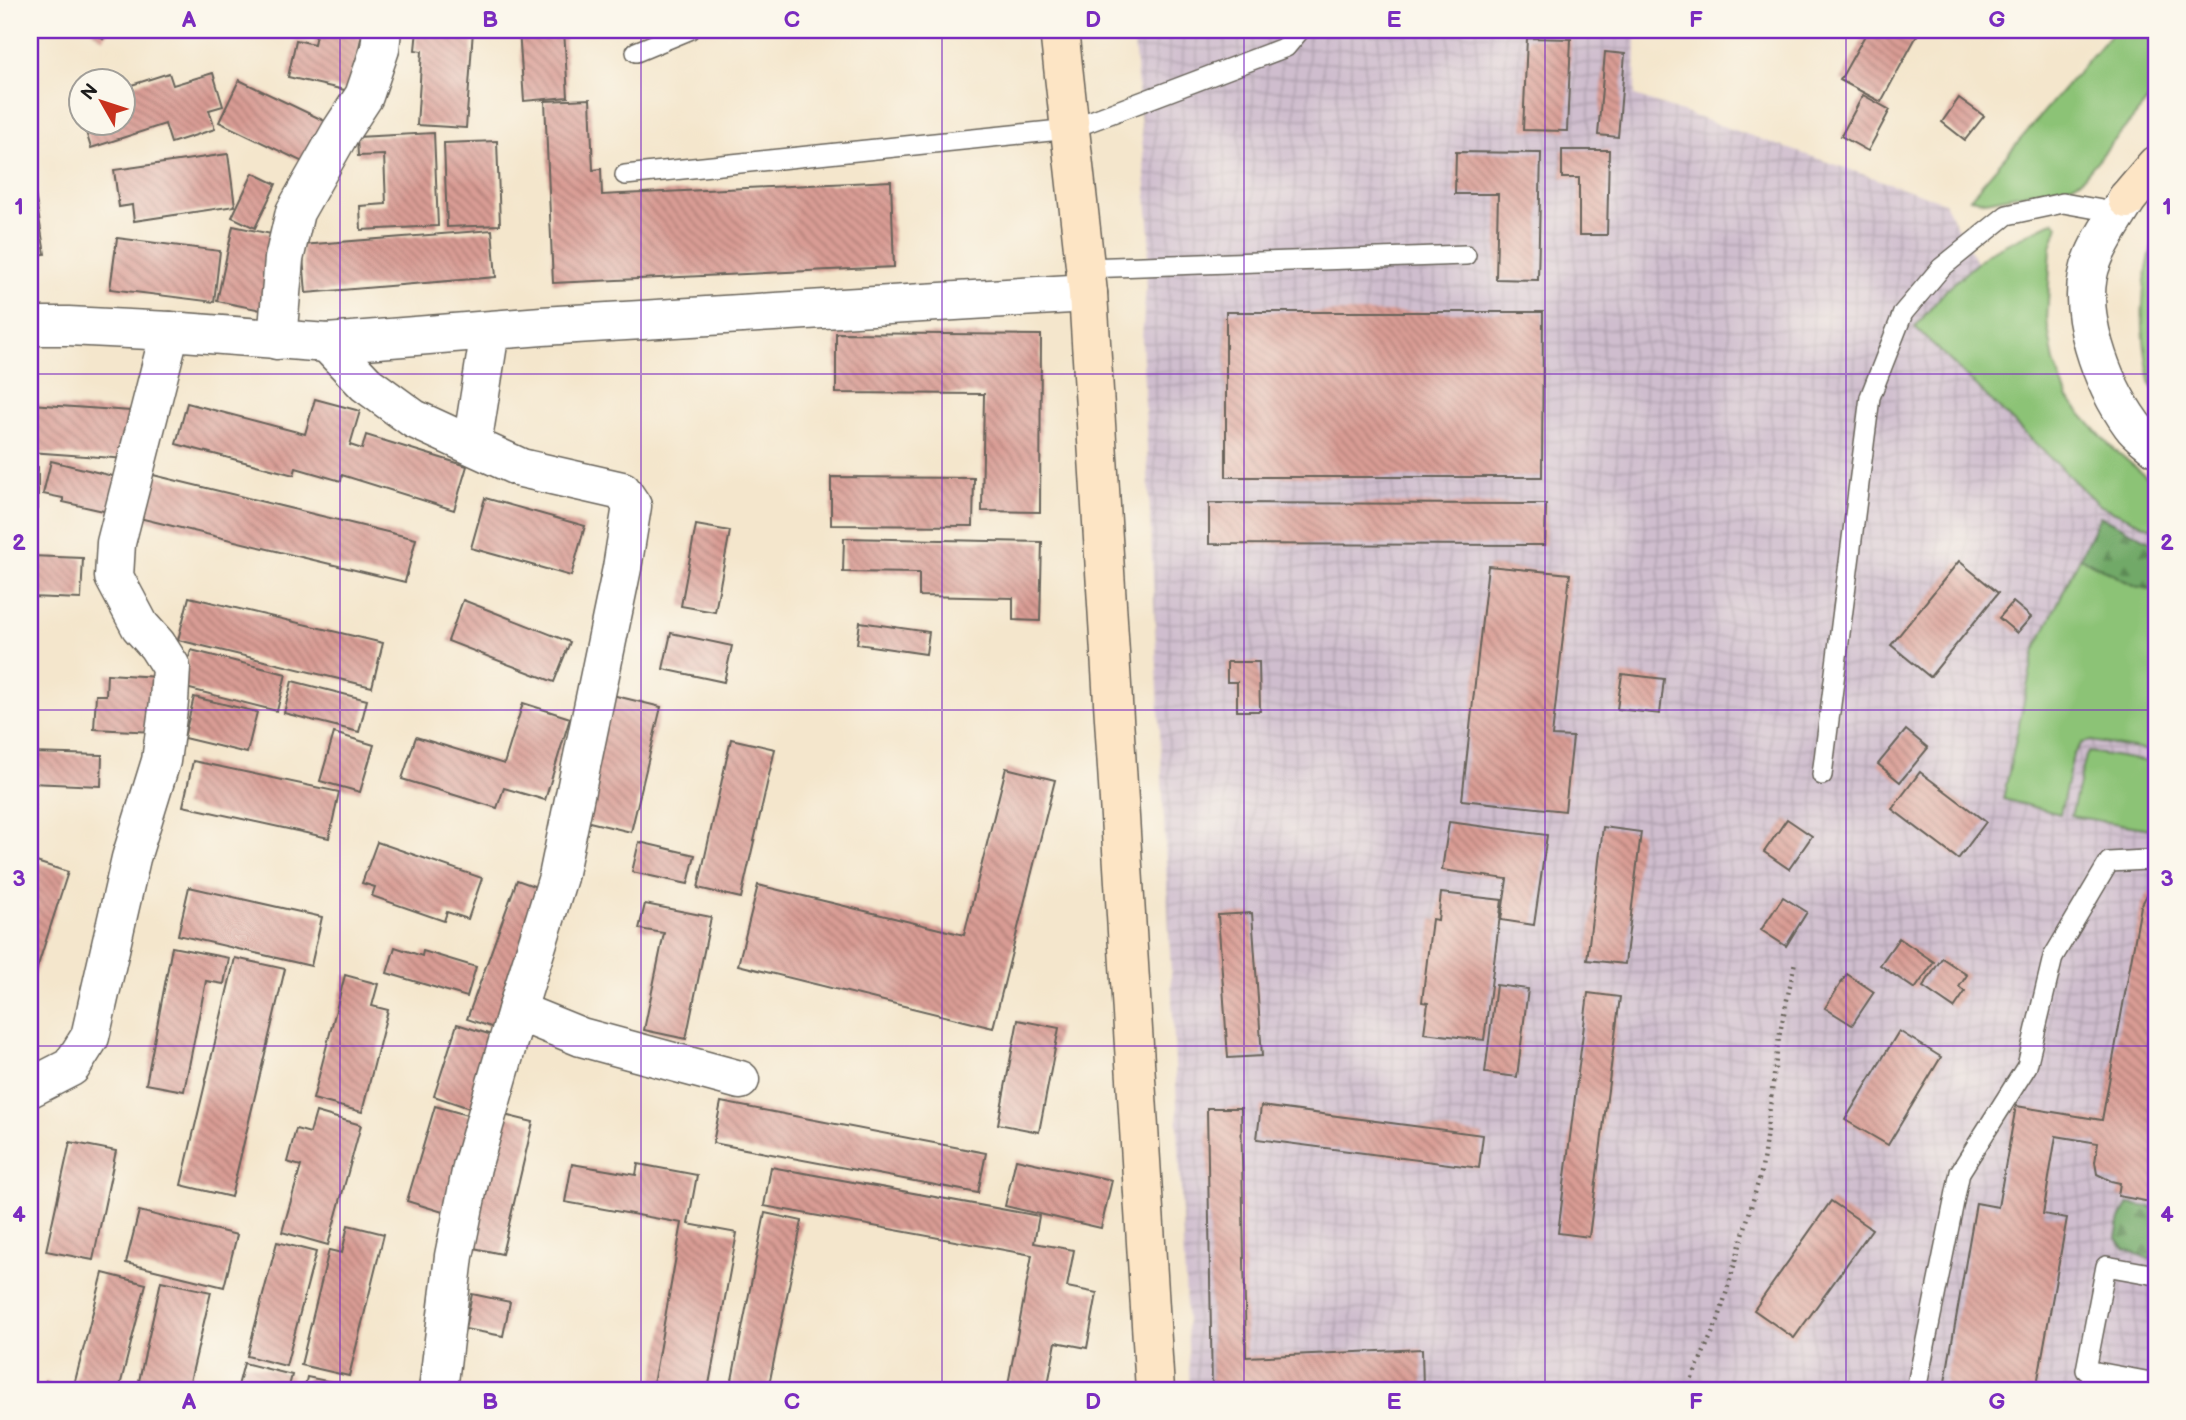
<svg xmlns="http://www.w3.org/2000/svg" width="2186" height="1420" font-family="'Balsamiq Sans',sans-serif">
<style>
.industrial{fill:url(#industrial-grid)}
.grass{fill:#8cc376;stroke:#547049;stroke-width:2}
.forest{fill:url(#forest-firs);stroke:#466242;stroke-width:2}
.building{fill:url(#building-back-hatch)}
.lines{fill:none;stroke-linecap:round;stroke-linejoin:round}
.service-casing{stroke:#68635a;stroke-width:22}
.minor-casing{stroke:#68635a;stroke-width:41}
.secondary-casing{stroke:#68635a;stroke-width:41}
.path{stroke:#68635a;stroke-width:4.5;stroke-dasharray:2 5;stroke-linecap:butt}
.service{stroke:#fff;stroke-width:19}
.minor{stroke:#fff;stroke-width:38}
.secondary{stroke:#fde5c5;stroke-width:38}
.grid{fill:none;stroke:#7b2cbf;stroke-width:2;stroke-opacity:0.55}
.neatline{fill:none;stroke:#7b2cbf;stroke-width:2.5}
.grid-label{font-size:23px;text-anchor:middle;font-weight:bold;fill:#7b2cbf}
</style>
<defs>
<pattern id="industrial-grid" width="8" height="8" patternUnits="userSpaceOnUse" patternTransform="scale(1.75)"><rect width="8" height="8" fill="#cfbdce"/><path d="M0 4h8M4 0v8" fill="none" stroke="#b1a2b0"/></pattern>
<pattern id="forest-firs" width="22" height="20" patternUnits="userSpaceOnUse" patternTransform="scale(1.75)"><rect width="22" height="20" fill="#71a967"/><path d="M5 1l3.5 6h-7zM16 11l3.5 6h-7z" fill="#5c8954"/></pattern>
<pattern id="building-back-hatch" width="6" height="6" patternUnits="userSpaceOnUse" patternTransform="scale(1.75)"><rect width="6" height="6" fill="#d99c94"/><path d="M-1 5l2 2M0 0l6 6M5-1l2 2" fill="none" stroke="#af7e78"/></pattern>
</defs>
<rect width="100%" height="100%" fill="#fbf7ec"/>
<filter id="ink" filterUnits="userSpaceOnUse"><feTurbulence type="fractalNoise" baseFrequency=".0143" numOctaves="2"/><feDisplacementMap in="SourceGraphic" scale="14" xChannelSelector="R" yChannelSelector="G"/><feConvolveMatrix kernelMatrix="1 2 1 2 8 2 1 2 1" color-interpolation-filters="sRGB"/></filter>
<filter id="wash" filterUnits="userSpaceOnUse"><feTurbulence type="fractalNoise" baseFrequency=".00686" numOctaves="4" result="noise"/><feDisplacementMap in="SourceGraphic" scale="28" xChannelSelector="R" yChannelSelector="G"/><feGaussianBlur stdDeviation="1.57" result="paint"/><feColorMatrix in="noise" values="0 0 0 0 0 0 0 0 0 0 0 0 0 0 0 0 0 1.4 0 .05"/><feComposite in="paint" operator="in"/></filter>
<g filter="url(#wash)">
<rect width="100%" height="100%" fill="#f4e6cc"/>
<!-- industrial -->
<path class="industrial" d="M 1133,30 L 1636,30 L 1635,96 L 1944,202 L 1997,302 L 2082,432 L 2156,495 L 2156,1390 L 1190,1390 L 1142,339 L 1150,234 Z"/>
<!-- grass -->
<g class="grass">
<path d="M 2114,30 L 2156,30 L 2156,91 L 2082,179 L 2071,185 L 1986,201 L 1970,198 Z"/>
<path d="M 2054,221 L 2058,225 L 2051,247 L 2047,321 L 2054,362 L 2068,399 L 2108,444 L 2156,485 L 2156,530 L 2099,505 L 1915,327 L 1946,290 L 1988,253 Z"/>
<path d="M 2156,234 L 2156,391 L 2151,386 C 2140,330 2138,289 2156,234 Z"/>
<path d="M 2080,557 L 2135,586 L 2156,590 L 2156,752 L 2091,741 L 2082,743 L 2073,755 L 2060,814 L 2003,799 L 2035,650 Z"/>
<path d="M 2089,752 L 2156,763 L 2156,830 L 2071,816 L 2086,756 Z"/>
</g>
<!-- forest -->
<g class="forest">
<path d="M 2100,516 L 2156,544 L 2156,590 L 2135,586 L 2080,557 Z"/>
<path d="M 2129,1204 L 2156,1208 L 2156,1241 L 2151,1260 L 2125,1249 L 2116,1237 L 2120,1219 Z"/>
</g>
<g id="blocks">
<!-- building -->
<g class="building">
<path d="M 91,30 L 110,30 L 103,39 Z"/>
<path d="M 317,30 L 363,30 L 349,91 L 288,77 L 296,40 L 314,44 Z"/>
<path d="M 417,30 L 473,30 L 466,128 L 417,125 L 422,51 L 415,50 Z"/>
<path d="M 519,30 L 564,30 L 568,97 L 524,101 Z"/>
<path d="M 1549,30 L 1630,30 L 1629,36 L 1548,32 Z"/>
<path d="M 1868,30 L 1920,30 L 1881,102 L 1840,80 Z"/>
<path d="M 1527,38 L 1571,39 L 1567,131 L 1523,130 Z"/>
<path d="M 1605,52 L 1625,54 L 1618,137 L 1598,135 Z"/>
<path d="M 169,73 L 173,85 L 213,73 L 223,106 L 209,110 L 215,129 L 171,143 L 165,124 L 91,148 L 83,122 L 122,122 L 122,88 Z"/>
<path d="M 239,80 L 331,124 L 311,166 L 219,122 Z"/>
<path d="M 1863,95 L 1890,110 L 1868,151 L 1841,136 Z"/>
<path d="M 1959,98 L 1984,116 L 1965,140 L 1942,122 Z"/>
<path d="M 590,99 L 593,170 L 601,169 L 602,195 L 891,181 L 894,267 L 553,283 L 545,101 Z"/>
<path d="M 434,133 L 438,226 L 361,230 L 360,206 L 386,204 L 384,155 L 358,156 L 357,137 Z"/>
<path d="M 497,141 L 500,225 L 447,227 L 444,143 Z"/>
<path d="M 1562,150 L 1609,150 L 1607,235 L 1579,235 L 1579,178 L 1562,178 Z"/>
<path d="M 1456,152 L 1541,153 L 1538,280 L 1496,279 L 1498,194 L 1455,194 Z"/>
<path d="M 228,154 L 235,206 L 134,221 L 132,205 L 119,207 L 114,170 Z"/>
<path d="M 30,164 L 45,254 L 30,256 Z"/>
<path d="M 253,173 L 276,184 L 255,228 L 232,217 Z"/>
<path d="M 233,226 L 281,236 L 266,311 L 217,301 Z"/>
<path d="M 492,230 L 496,277 L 306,293 L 302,245 Z"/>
<path d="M 117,238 L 220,251 L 214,302 L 110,289 Z"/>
<path d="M 1226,312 L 1543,312 L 1542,477 L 1226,477 Z"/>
<path d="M 836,333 L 1041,335 L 1040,512 L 982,511 L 984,394 L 836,393 Z"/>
<path d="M 315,399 L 360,411 L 350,445 L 362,449 L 366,435 L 467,466 L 454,510 L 342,475 L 341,481 L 296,468 L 294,475 L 176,444 L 187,403 L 305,434 Z"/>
<path d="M 30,404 L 131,411 L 127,459 L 30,452 Z"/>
<path d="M 51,461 L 125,479 L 117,514 L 63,502 L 63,498 L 43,494 Z"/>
<rect x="30" y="467" width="8" height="42"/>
<path d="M 145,473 L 416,539 L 405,582 L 135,517 Z"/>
<path d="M 831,477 L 974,478 L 973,526 L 831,525 Z"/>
<path d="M 485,498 L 585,526 L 571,576 L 471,548 Z"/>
<path d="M 1209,503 L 1546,504 L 1545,545 L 1209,544 Z"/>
<path d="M 696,525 L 730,531 L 715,612 L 681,606 Z"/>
<path d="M 844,538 L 1042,542 L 1040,621 L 1013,620 L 1013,598 L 919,596 L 919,573 L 843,572 Z"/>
<path d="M 30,556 L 83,558 L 81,599 L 30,597 Z"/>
<path d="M 1959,561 L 1998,593 L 1930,677 L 1891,645 Z"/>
<path d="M 1488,566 L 1570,574 L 1552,736 L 1573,737 L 1565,811 L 1462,800 Z"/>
<path d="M 189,597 L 383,643 L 372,687 L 178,640 Z"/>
<path d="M 463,600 L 570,642 L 554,682 L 448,641 Z"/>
<path d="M 2013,602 L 2031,617 L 2017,633 L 1999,618 Z"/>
<path d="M 860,622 L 929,632 L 926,654 L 857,644 Z"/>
<path d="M 671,633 L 732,646 L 724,682 L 663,669 Z"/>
<path d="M 191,650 L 286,674 L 277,711 L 182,687 Z"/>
<path d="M 1227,662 L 1259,662 L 1260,711 L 1237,711 L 1237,682 L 1227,682 Z"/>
<path d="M 107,674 L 158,677 L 155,732 L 94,729 L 96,695 L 106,695 Z"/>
<path d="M 1622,674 L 1664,679 L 1660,714 L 1617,709 Z"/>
<path d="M 292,681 L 367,700 L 359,732 L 284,713 Z"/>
<path d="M 612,695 L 661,707 L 631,832 L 581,820 Z"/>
<path d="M 194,697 L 257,712 L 247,753 L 184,738 Z"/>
<path d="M 523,703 L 570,718 L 545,800 L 504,788 L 497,808 L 402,779 L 416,737 L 504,764 Z"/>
<path d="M 1906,730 L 1928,748 L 1900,782 L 1878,764 Z"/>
<path d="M 334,733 L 374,745 L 360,792 L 320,781 Z"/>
<path d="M 731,739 L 775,749 L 741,898 L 698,888 Z"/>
<path d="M 30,753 L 102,755 L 101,786 L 30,783 Z"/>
<path d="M 193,761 L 339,792 L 329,838 L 183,806 Z"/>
<path d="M 1006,768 L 1055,780 L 993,1028 L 738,965 L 758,885 L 964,935 Z"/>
<path d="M 1920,772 L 1986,822 L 1958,859 L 1892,809 Z"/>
<path d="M 30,787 L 35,787 L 33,840 L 30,840 Z"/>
<path d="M 1787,819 L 1812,836 L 1789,869 L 1764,852 Z"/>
<path d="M 1449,822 L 1547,835 L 1534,925 L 1501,920 L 1507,879 L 1442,870 Z"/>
<path d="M 1603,827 L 1641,832 L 1625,964 L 1587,960 Z"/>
<path d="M 377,842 L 482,878 L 468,919 L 447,912 L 444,921 L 372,896 L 375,887 L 362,883 Z"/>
<path d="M 639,842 L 695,855 L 688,884 L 632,872 Z"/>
<path d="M 30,860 L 68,872 L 30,990 Z"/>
<path d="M 517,880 L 548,891 L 497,1029 L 467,1019 Z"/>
<path d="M 189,887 L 322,917 L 311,966 L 178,935 Z"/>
<path d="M 2156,891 L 2156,1203 L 2118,1196 L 2120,1183 L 2111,1181 L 2097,1174 L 2095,1162 L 2098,1143 L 2056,1136 L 2043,1214 L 2067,1218 L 2036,1390 L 1954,1390 L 1944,1388 L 1976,1203 L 1998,1207 L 2016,1106 L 2102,1120 L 2141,906 L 2148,893 Z"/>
<path d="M 1441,893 L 1502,900 L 1484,1040 L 1424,1033 L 1428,1003 L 1422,1002 L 1432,919 L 1438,920 Z"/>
<path d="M 1783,897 L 1807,912 L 1786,946 L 1761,930 Z"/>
<path d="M 645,904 L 711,917 L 686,1039 L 644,1030 L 664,933 L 639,929 Z"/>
<path d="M 1252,913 L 1262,1056 L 1228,1058 L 1218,915 Z"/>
<path d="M 1899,938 L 1934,962 L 1915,989 L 1880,965 Z"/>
<path d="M 172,947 L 229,958 L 224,984 L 206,981 L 184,1091 L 146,1084 Z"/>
<path d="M 395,947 L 422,956 L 423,951 L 476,967 L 467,997 L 387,973 Z"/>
<path d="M 235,958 L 285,969 L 231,1197 L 181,1185 Z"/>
<path d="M 1942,958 L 1967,975 L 1959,987 L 1965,992 L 1954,1008 L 1923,987 Z"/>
<path d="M 1847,974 L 1874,992 L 1852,1025 L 1825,1008 Z"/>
<path d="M 345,975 L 378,984 L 372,1006 L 388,1010 L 362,1112 L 313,1099 Z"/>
<path d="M 1496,985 L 1528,989 L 1517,1077 L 1485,1073 Z"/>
<path d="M 1588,993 L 1620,997 L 1589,1237 L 1558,1233 Z"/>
<path d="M 1018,1020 L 1059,1028 L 1039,1132 L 998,1124 Z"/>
<path d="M 457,1024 L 501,1038 L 478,1111 L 434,1096 Z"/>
<path d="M 1899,1031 L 1941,1057 L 1888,1145 L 1845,1120 Z"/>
<path d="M 721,1102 L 986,1153 L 978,1193 L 713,1143 Z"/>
<path d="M 435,1106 L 474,1117 L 446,1213 L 407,1201 Z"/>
<path d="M 1261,1106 L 1483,1135 L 1479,1168 L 1257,1139 Z"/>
<path d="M 1207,1108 L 1241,1108 L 1246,1357 L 1422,1349 L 1423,1387 L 1337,1390 L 1212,1390 Z"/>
<path d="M 316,1112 L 361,1125 L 328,1245 L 282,1232 L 301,1166 L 287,1162 L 296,1129 L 310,1133 Z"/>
<path d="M 500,1114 L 533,1122 L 502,1254 L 469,1247 Z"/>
<path d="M 70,1142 L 116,1151 L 93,1260 L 46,1251 Z"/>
<path d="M 1016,1159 L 1112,1180 L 1101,1228 L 1005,1206 Z"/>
<path d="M 572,1164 L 636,1175 L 638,1164 L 697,1175 L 688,1224 L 737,1233 L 708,1390 L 652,1390 L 682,1223 L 565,1202 Z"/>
<path d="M 771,1167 L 1039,1216 L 1034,1243 L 1074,1250 L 1067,1287 L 1097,1293 L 1087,1348 L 1056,1342 L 1047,1390 L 1007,1390 L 1032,1255 L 764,1206 Z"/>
<path d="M 1831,1201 L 1872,1229 L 1794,1338 L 1754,1310 Z"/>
<path d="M 139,1211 L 237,1235 L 224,1287 L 126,1263 Z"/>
<path d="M 765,1213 L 802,1221 L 768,1390 L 730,1390 Z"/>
<path d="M 348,1225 L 384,1234 L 349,1376 L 301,1365 L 329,1250 L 342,1253 Z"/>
<path d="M 277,1242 L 316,1252 L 286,1366 L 247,1356 Z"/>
<path d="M 103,1273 L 146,1284 L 119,1390 L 95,1390 L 74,1385 Z"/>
<path d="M 161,1281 L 211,1292 L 188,1390 L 139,1381 Z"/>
<path d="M 472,1294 L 510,1302 L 503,1336 L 465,1329 Z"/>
<path d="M 244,1363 L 292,1375 L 288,1390 L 237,1390 Z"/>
<path d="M 307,1377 L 356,1387 L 355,1390 L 304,1390 Z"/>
<path d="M 46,1381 L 59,1390 L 40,1390 Z"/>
</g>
</g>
</g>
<g filter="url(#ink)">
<use href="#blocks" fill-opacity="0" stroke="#68635a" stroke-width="2"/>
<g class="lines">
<!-- service casing -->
<g class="service-casing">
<g id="service">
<path d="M 636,52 L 689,30"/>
<path d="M 625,175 L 1070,129 L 1286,47 L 1300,30"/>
<path d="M 1085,268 L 1466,255"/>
<path d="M 1822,775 L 1870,397 L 1903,313 L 1941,268 L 2007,215 L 2063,203 L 2119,213"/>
<path d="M 2156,1275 L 2106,1266 L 2086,1370 L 2156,1383"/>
<path d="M 1916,1390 L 1960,1172 L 2027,1066 L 2053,957 L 2109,862 L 2146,860 L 2156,861"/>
</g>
</g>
<!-- minor casing -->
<g class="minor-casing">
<g id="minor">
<path d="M 2127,199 C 2116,218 2101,238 2093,259 C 2072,308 2103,385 2132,425 C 2138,434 2149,440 2156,447"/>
<path d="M 30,326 L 68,326 L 170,331 L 327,343 L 542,326 L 1088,293"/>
<path d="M 277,340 L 284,259 L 295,212 L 341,131 L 364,96 L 380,49 L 382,30"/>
<path d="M 327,343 L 366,384 L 414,419 L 521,468 L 622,491 L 632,506 L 622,568 L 558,877 L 520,1000 L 472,1167 L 454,1256 L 438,1390"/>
<path d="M 472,445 L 490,331"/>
<path d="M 517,1011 L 581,1037 L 740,1080"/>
<path d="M 30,1088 L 71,1067 L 90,1037 L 131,858 L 161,761 L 169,702 L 171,667 L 157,645 L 140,626 L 114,577 L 116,543 L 170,331"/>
</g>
</g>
<!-- secondary casing -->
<g class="secondary-casing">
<g id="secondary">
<path d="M 1059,30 L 1088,293 L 1155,1390"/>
<path d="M 2127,199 L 2156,165"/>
</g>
</g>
<!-- path -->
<path class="path" d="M 1684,1390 L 1689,1385 L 1719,1318 L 1762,1169 L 1779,1037 L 1795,962"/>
<!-- service -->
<use href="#service" class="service"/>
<!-- minor -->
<use href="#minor" class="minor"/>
<!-- secondary -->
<use href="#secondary" class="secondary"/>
</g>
</g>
<!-- grid -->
<path class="grid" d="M 340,30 L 340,1390M 641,30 L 641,1390M 942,30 L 942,1390M 1244,30 L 1244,1390M 1545,30 L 1545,1390M 1846,30 L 1846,1390M 30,374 L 2156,374M 30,710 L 2156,710M 30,1046 L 2156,1046"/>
<!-- margin -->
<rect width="2186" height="1420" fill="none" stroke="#fbf7ec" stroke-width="77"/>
<!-- north arrow -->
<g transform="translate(102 102) rotate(309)"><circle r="33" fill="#fbf7ec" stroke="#a29f99" stroke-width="2"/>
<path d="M0-5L12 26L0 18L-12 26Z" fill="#c8321e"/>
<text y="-10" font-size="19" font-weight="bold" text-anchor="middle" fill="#1c1c1c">N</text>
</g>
<rect x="38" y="38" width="2110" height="1344" class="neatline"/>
<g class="grid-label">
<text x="189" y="27">A</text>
<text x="490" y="27">B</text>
<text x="792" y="27">C</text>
<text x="1093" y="27">D</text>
<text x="1394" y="27">E</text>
<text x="1696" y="27">F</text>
<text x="1997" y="27">G</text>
<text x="19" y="214">1</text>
<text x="2167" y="214">1</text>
<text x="19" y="550">2</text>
<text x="2167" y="550">2</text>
<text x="19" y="886">3</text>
<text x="2167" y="886">3</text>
<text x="19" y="1222">4</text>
<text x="2167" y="1222">4</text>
<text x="189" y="1409">A</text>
<text x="490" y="1409">B</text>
<text x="792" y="1409">C</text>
<text x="1093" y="1409">D</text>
<text x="1394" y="1409">E</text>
<text x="1696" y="1409">F</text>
<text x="1997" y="1409">G</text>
</g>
</svg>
